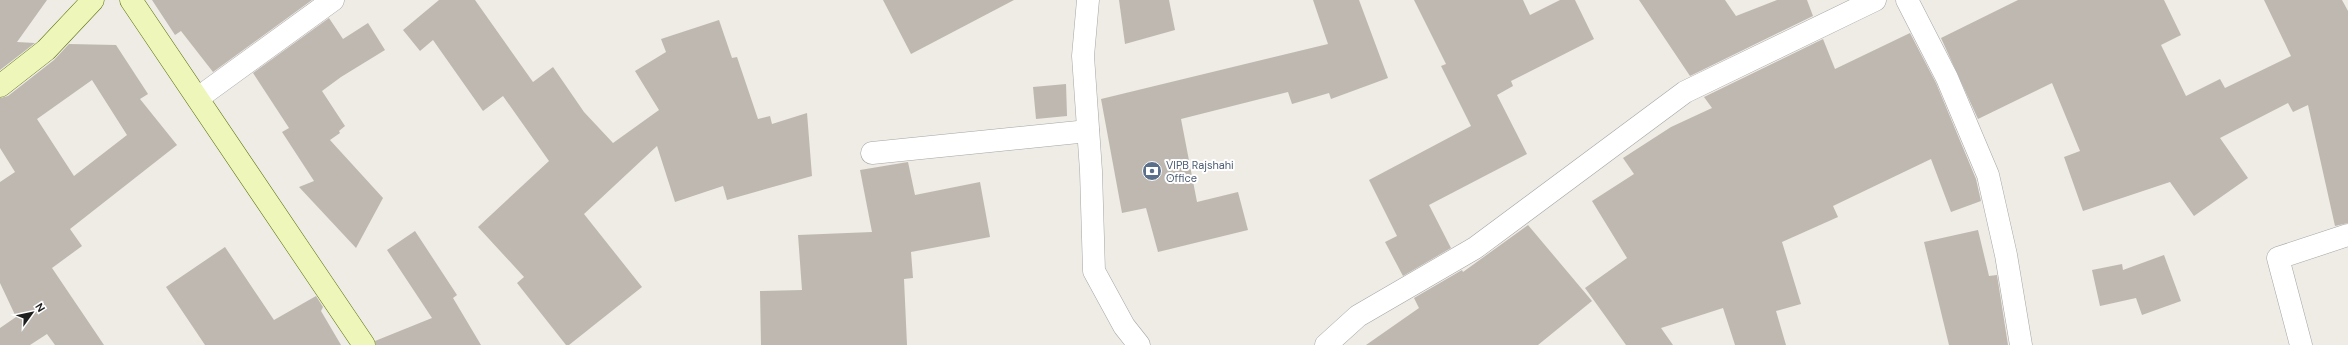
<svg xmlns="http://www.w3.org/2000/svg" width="2348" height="345" font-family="'DM Sans',sans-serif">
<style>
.building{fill:#bfb8b1;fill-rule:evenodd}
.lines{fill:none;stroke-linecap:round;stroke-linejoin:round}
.street-casing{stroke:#a5a5a5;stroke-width:23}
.secondary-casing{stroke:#5c700a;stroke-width:23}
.street{stroke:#fff;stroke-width:22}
.secondary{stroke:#eef6ba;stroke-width:22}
.labels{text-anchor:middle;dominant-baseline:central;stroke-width:4;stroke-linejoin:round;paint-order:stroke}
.service-label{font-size:11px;fill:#4e5e75;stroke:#fff;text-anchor:start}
</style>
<rect width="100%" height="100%" fill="#eeece4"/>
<!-- building -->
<g class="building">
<path d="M 0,0 L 47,0 L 17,42 L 35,43 L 0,70 Z"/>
<path d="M 152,0 L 312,0 L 213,72 L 181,31 L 175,35 Z"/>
<path d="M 439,0 L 475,0 L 533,82 L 553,67 L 584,112 L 613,143 L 659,110 L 635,71 L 666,52 L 661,39 L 719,20 L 732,58 L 737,57 L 758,119 L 770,116 L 772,124 L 807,113 L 812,176 L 727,200 L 723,186 L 675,202 L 657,146 L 584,214 L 642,287 L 569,345 L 566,345 L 517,283 L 524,277 L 478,227 L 549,161 L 503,96 L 483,111 L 433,40 L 420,51 L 403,30 Z"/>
<path d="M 883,0 L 1014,0 L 911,54 Z"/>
<path d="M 1119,0 L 1169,0 L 1175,30 L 1125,44 Z"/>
<path d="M 1313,0 L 1359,0 L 1388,78 L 1331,99 L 1329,93 L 1292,104 L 1288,92 L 1181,119 L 1197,202 L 1238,192 L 1248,230 L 1158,252 L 1146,208 L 1122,213 L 1101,99 L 1328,44 Z"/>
<path d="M 1414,0 L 1523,0 L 1530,15 L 1560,0 L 1575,0 L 1594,39 L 1511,81 L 1513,86 L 1497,95 L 1527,154 L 1429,205 L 1451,248 L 1403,276 L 1385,242 L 1397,236 L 1369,180 L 1471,126 L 1441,66 L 1446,64 Z"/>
<path d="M 1639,0 L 1725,0 L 1736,16 L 1777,0 L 1807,0 L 1813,16 L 1690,76 Z"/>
<path d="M 2018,0 L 2164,0 L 2181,35 L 2161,45 L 2186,96 L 2220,79 L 2225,88 L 2291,56 L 2264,0 L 2342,0 L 2348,11 L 2348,223 L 2335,226 L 2308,105 L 2293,112 L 2288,103 L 2220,138 L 2248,178 L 2194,216 L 2170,182 L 2083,211 L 2064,157 L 2080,151 L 2052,83 L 1978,119 L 1941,38 Z"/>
<path d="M 329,18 L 343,39 L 368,23 L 385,50 L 341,77 L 322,91 L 345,126 L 339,131 L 340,133 L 330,140 L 383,198 L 356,248 L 299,187 L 314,181 L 282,132 L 289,128 L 253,73 Z"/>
<path d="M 1910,33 L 1936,83 L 1976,179 L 1981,201 L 1951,212 L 1931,159 L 1833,206 L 1838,217 L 1782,242 L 1801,304 L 1776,311 L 1786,345 L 1735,345 L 1723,308 L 1661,328 L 1673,345 L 1626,345 L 1585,288 L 1627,258 L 1592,201 L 1634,174 L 1623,158 L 1671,127 L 1712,108 L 1704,97 L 1823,39 L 1835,69 Z"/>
<path d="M 69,44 L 116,45 L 148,94 L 140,99 L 177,145 L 70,229 L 82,246 L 52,268 L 104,345 L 55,345 L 47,334 L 30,345 L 0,345 L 0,328 L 16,317 L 0,283 L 0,182 L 15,172 L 0,148 L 0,98 L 8,96 L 54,60 ZM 92,80 L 127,135 L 74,176 L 37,119 Z"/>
<path d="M 1066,84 L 1067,116 L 1036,119 L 1033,87 Z"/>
<path d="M 908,162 L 915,195 L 980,182 L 990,237 L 911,252 L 913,278 L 904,279 L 907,345 L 761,345 L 760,291 L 802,290 L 798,235 L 872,232 L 860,170 Z"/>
<path d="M 1528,225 L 1592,301 L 1538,345 L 1366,345 L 1419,308 L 1414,298 L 1462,270 L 1463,272 Z"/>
<path d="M 1978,230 L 1989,276 L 1997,275 L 2008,345 L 1949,345 L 1924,242 Z"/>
<path d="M 415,231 L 457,295 L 453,298 L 481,345 L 376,345 L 375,341 L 432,318 L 387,250 Z"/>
<path d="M 225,247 L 274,320 L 316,296 L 323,307 L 321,311 L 341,345 L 205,345 L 166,287 Z"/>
<path d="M 2164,255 L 2181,301 L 2142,315 L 2136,298 L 2100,306 L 2092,270 L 2122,264 L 2123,270 Z"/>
</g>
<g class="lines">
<!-- street casing -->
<g class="street-casing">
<g id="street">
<path d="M 1088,0 L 1083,56 L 1091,171 L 1094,271 L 1124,326 L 1139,345"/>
<path d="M 1907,0 L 1947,78 L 1988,175 L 2006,255 L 2021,345"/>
<path d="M 198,98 L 333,0"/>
<path d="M 872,153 L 1088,131"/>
<path d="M 1326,345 L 1358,316 L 1475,248 L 1685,92 L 1875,0"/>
<path d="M 2301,345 L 2278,258 L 2348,235"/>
</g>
</g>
<!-- secondary casing -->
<g class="secondary-casing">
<g id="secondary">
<path d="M 131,0 L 364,345"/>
<path d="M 0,86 L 46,50 L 93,0"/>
</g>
</g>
<!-- street -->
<use href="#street" class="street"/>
<!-- secondary -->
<use href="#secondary" class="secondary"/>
</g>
<!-- icons -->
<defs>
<g id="bank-disc" transform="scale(1)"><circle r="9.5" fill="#5c6f8a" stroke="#fff"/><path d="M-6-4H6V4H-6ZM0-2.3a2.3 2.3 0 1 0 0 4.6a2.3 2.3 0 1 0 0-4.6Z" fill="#fff"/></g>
</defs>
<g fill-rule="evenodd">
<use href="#bank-disc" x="1152" y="171"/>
</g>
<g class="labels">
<!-- service labels -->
<g class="service-label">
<text x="1166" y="165">VIPB Rajshahi<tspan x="1166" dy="13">Office</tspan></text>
</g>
</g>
<!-- north arrow -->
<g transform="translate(32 313) rotate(57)" stroke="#ffffff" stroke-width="3" paint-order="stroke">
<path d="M0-3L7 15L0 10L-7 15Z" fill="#1e1e1e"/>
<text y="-6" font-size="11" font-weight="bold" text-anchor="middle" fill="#1e1e1e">N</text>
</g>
</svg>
